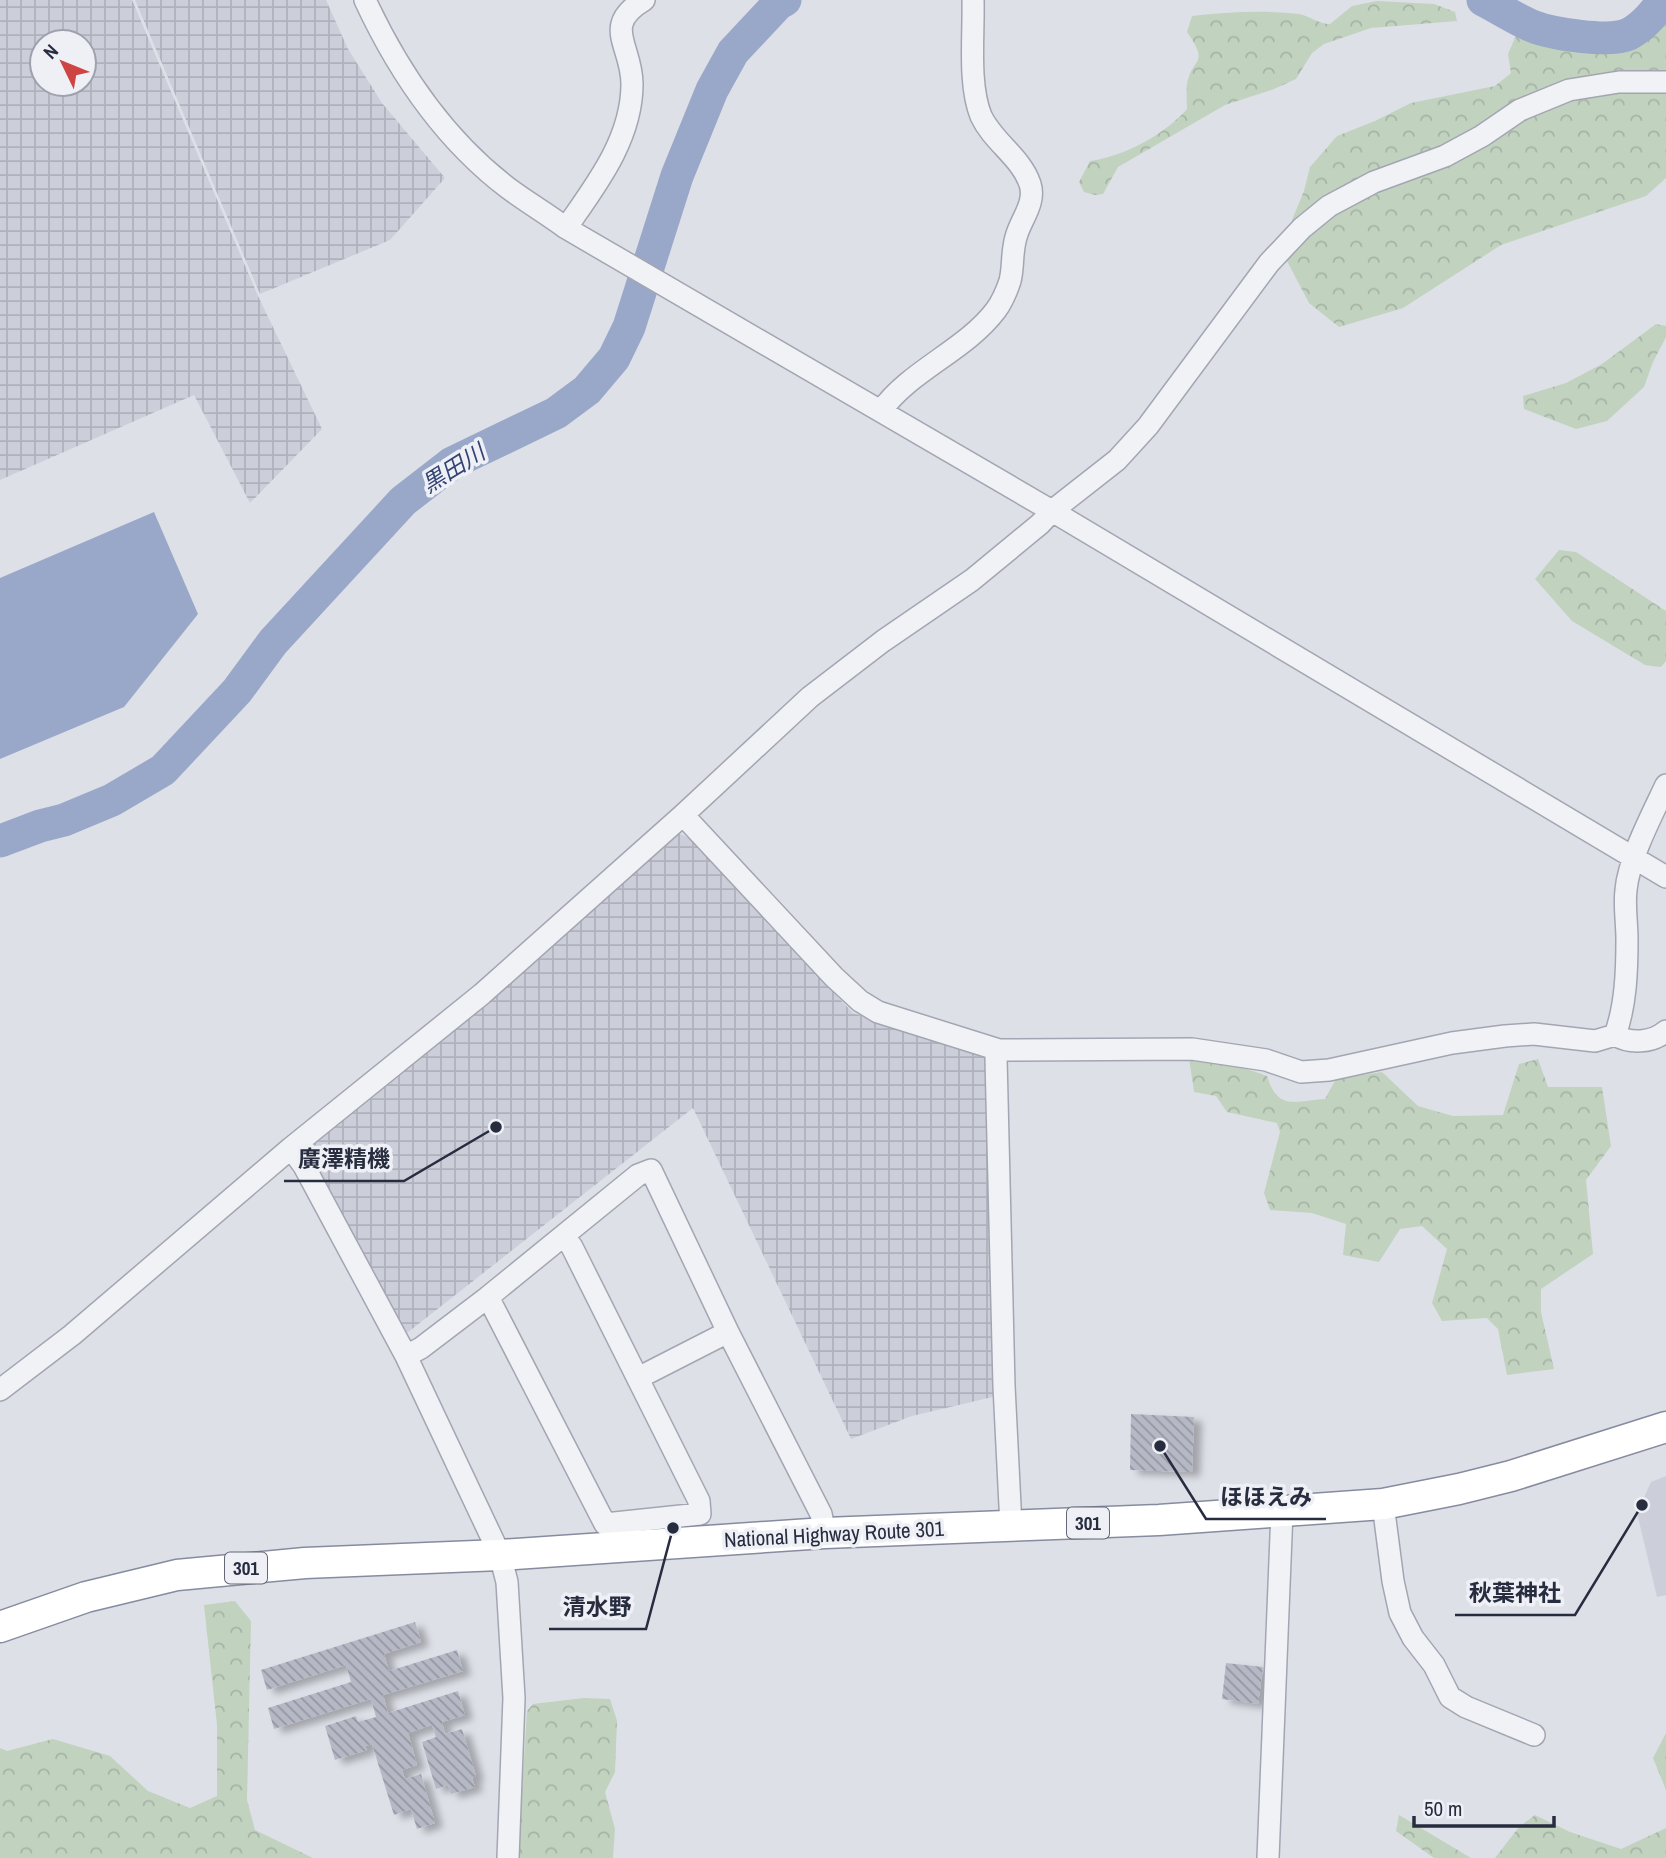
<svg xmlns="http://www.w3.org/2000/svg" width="1666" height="1858" font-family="'Archivo Narrow','Noto Sans JP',sans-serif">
	<defs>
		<pattern id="industrial-grid" width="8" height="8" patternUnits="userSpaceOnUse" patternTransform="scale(1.75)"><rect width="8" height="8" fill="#cccfda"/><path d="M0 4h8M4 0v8" fill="none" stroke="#afb2bc"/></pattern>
		<pattern id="forest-crowns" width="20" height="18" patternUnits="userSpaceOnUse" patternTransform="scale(1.75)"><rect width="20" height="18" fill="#c1d2bf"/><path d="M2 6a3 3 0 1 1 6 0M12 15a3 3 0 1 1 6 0" fill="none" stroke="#a6b4a5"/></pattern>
		<pattern id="building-back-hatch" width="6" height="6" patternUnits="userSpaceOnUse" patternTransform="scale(1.75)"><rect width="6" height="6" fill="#b6b9c5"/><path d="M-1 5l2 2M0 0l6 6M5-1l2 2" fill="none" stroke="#9497a1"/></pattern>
		<filter id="shadow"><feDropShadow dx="8" dy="4.5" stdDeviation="3.5" flood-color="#0004"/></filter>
	</defs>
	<rect width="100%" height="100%" fill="#dee0e8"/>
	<path fill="#cccfda" d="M1666 1476V1595L1657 1597 1637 1513 1651 1482Z"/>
	<path fill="url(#industrial-grid)" fill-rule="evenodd" d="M0 0H132L258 296 322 429 250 503 194 395 0 480ZM42 42H84V84H42Z
		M135 0H326L348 49 382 103 445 178 390 240 260 294Z
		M678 833 689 838 853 1013 983 1053 990 1064 997 1396 912 1416 851 1439 693 1108 407 1333 300 1147 480 1002Z"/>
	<path fill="url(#forest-crowns)" d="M1658 0H1666V178L1646 196 1501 245 1403 308 1339 327 1309 303 1286 259 1292 220 1304 191 1310 167 1337 136 1375 121 1411 103 1495 86 1511 73 1508 54 1518 31 1544 39 1598 50 1637 44 1660 20Z
		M1377 1 1434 4 1455 12 1457 21 1371 28 1324 44 1312 53 1296 79 1274 89 1225 105 1118 167 1103 194 1095 195 1084 192 1079 182 1090 161C1124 156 1163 136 1187 109 1187 102 1186 93 1187 85 1191 57 1211 66 1187 32L1192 16C1229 12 1262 10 1299 14 1310 16 1318 24 1330 24L1352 6Z
		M1656 324 1666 326V337L1653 362 1644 387 1607 421 1576 429 1524 409 1523 396 1566 383 1602 364Z
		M1559 550 1576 552 1666 611V661L1661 667 1645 665 1572 621 1535 579Z
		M1189 1058 1230 1063 1267 1076C1278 1111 1294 1101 1325 1099L1336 1079 1382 1072 1418 1106 1453 1116 1503 1115 1519 1064 1538 1059 1548 1087H1602L1611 1146 1586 1180 1593 1254 1541 1289V1312L1554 1369 1507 1375 1498 1329 1487 1318 1442 1321 1432 1303 1447 1249 1422 1226 1400 1229 1379 1262 1343 1255 1346 1224 1312 1213 1270 1210 1264 1193 1280 1132 1277 1123 1227 1112 1216 1096 1194 1092Z
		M235 1601 251 1621 247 1800 255 1830 313 1858H0V1748L7 1751 53 1739 110 1756 148 1791 190 1808 217 1796V1725L204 1605Z
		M584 1698 610 1699 617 1721 615 1772 605 1792 615 1829 613 1858H520L518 1854 527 1711 533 1704Z
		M1666 1733V1790L1653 1758Z
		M1399 1815 1471 1858H1434L1396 1831Z
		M1535 1815 1570 1832 1621 1849 1666 1828V1858H1495L1519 1827Z"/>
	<path fill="#99a8c8" d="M154 512 198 614 124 707 0 759V578Z"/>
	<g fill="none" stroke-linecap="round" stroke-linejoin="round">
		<path stroke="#99a8c8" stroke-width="33" d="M1483 0C1499 8 1515 19 1532 26 1552 34 1610 43 1629 34 1644 26 1654 13 1664 0
			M0 841 40 826 64 820 112 800 163 770 237 691 273 642 403 501 452 463 556 413 587 390 614 358 629 327 677 176 712 90 733 52 778 4 785 0"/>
	</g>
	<path fill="url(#building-back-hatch)" filter="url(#shadow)" d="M1131 1414 1194 1417 1192 1472 1130 1470Z
		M415 1622 421 1642 384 1654 389 1671 457 1650 463 1671 383 1695 388 1713 458 1691 465 1715 442 1722 445 1734 462 1729 476 1776 472 1778 475 1787 451 1794 448 1785 436 1789 422 1742 436 1737 432 1725 408 1733 417 1765 402 1770 405 1779 421 1774 435 1823 417 1829 411 1809 394 1815 372 1744 365 1746 367 1750 335 1760 325 1726 356 1716 358 1722 376 1717 371 1699 274 1729 268 1708 351 1682 346 1665 267 1690 261 1670Z
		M1226 1663 1263 1667 1258 1704 1222 1699Z"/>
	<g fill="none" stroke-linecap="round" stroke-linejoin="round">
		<g stroke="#a3a6b2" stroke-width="24">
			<path id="minor" d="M365 0C398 71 445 140 508 188 527 202 547 214 566 228L1052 511 1666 877
				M566 228C596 185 632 139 632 84 632 45 601 26 644 0
				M881 411C910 370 965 351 996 310 1001 303 1007 290 1010 281 1014 266 1011 250 1017 234 1022 218 1036 202 1030 184 1021 157 993 142 981 116 968 84 974 35 973 0
				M683 815 834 977 860 1001 878 1012 999 1050 1192 1049 1266 1060 1301 1072 1329 1070 1452 1043 1505 1036 1534 1034 1595 1041 1615 1035C1626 1005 1627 970 1627 939 1627 923 1624 906 1626 890 1629 858 1652 815 1666 785
				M1615 1035C1630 1044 1652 1043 1666 1031
				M999 1050 996 1058 1004 1386 1011 1526
				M291 1148 304 1166 406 1356 500 1555 507 1582 514 1698 508 1858
				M488 1297 605 1524 700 1514 699 1501 572 1247 564 1236
				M406 1356 421 1348 488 1297 638 1175 651 1170 728 1332 821 1514 825 1533
				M638 1378 728 1332
				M0 1390 72 1335 291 1148 482 994 683 815 810 697 883 641 972 580 1040 524 1052 511 1117 460 1148 426 1269 263 1302 228 1329 206 1374 182 1445 156 1482 136 1520 110 1569 90 1619 82H1666
				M1383 1504 1393 1581 1400 1613 1413 1638 1434 1665 1450 1697 1466 1707 1534 1735
				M1268 1858 1282 1511"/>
		</g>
		<g stroke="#868b9f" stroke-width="33">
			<path id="highway" d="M0 1627 86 1597 177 1575 305 1563 500 1555 825 1533 1159 1520 1383 1504 1459 1489 1511 1476 1666 1427"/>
		</g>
		<use href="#minor" stroke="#f1f2f6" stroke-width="21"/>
		<use href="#highway" stroke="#fff" stroke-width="30"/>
	</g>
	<g text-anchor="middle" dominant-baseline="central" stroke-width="7" stroke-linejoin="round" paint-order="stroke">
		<g fill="#eef0f6" stroke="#636776" stroke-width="2">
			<rect x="1067" y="1507.5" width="42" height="31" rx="5"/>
			<rect x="225" y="1552.5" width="42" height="31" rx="5"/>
		</g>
		<g font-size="19" font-weight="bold" fill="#272c3f">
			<text x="1088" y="1523">301</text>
			<text x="246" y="1568">301</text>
		</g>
		<g font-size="21" fill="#272c3f" stroke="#eef0f6">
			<text transform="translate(834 1534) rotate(-3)">National Highway Route 301</text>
		</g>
		<g font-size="23" font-style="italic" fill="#314473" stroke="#eef0f6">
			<text transform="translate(453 468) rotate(-32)">黒田川</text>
		</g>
	</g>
	<path fill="none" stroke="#272c3f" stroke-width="2.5" d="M496 1127L404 1181H284M1160 1446L1206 1519H1326M1642 1505L1575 1615H1455M673 1528L646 1629H549"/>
	<g fill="#272c3f" stroke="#eef0f6" stroke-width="2.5">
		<circle cx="496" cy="1127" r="7"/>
		<circle cx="1160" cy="1446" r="7"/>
		<circle cx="1642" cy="1505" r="7"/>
		<circle cx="673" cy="1528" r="7"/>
	</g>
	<g font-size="23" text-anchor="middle" font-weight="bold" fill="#272c3f" stroke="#eef0f6" stroke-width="7" stroke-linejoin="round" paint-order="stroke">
		<text x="344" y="1167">廣澤精機</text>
		<text x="1266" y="1505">ほほえみ</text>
		<text x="1515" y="1601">秋葉神社</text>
		<text x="597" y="1615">清水野</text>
	</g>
	<g transform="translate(63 63) rotate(313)"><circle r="33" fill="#eef0f6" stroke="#9ea2ad" stroke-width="2"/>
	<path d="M0-5L12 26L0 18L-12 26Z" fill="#ce4442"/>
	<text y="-10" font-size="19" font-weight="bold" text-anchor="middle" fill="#272c3f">N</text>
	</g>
	<path d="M1414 1816v10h140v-10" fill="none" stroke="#272c3f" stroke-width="3.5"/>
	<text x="1424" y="1816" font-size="21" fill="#272c3f" stroke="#eef0f6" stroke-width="5" paint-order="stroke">50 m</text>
</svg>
